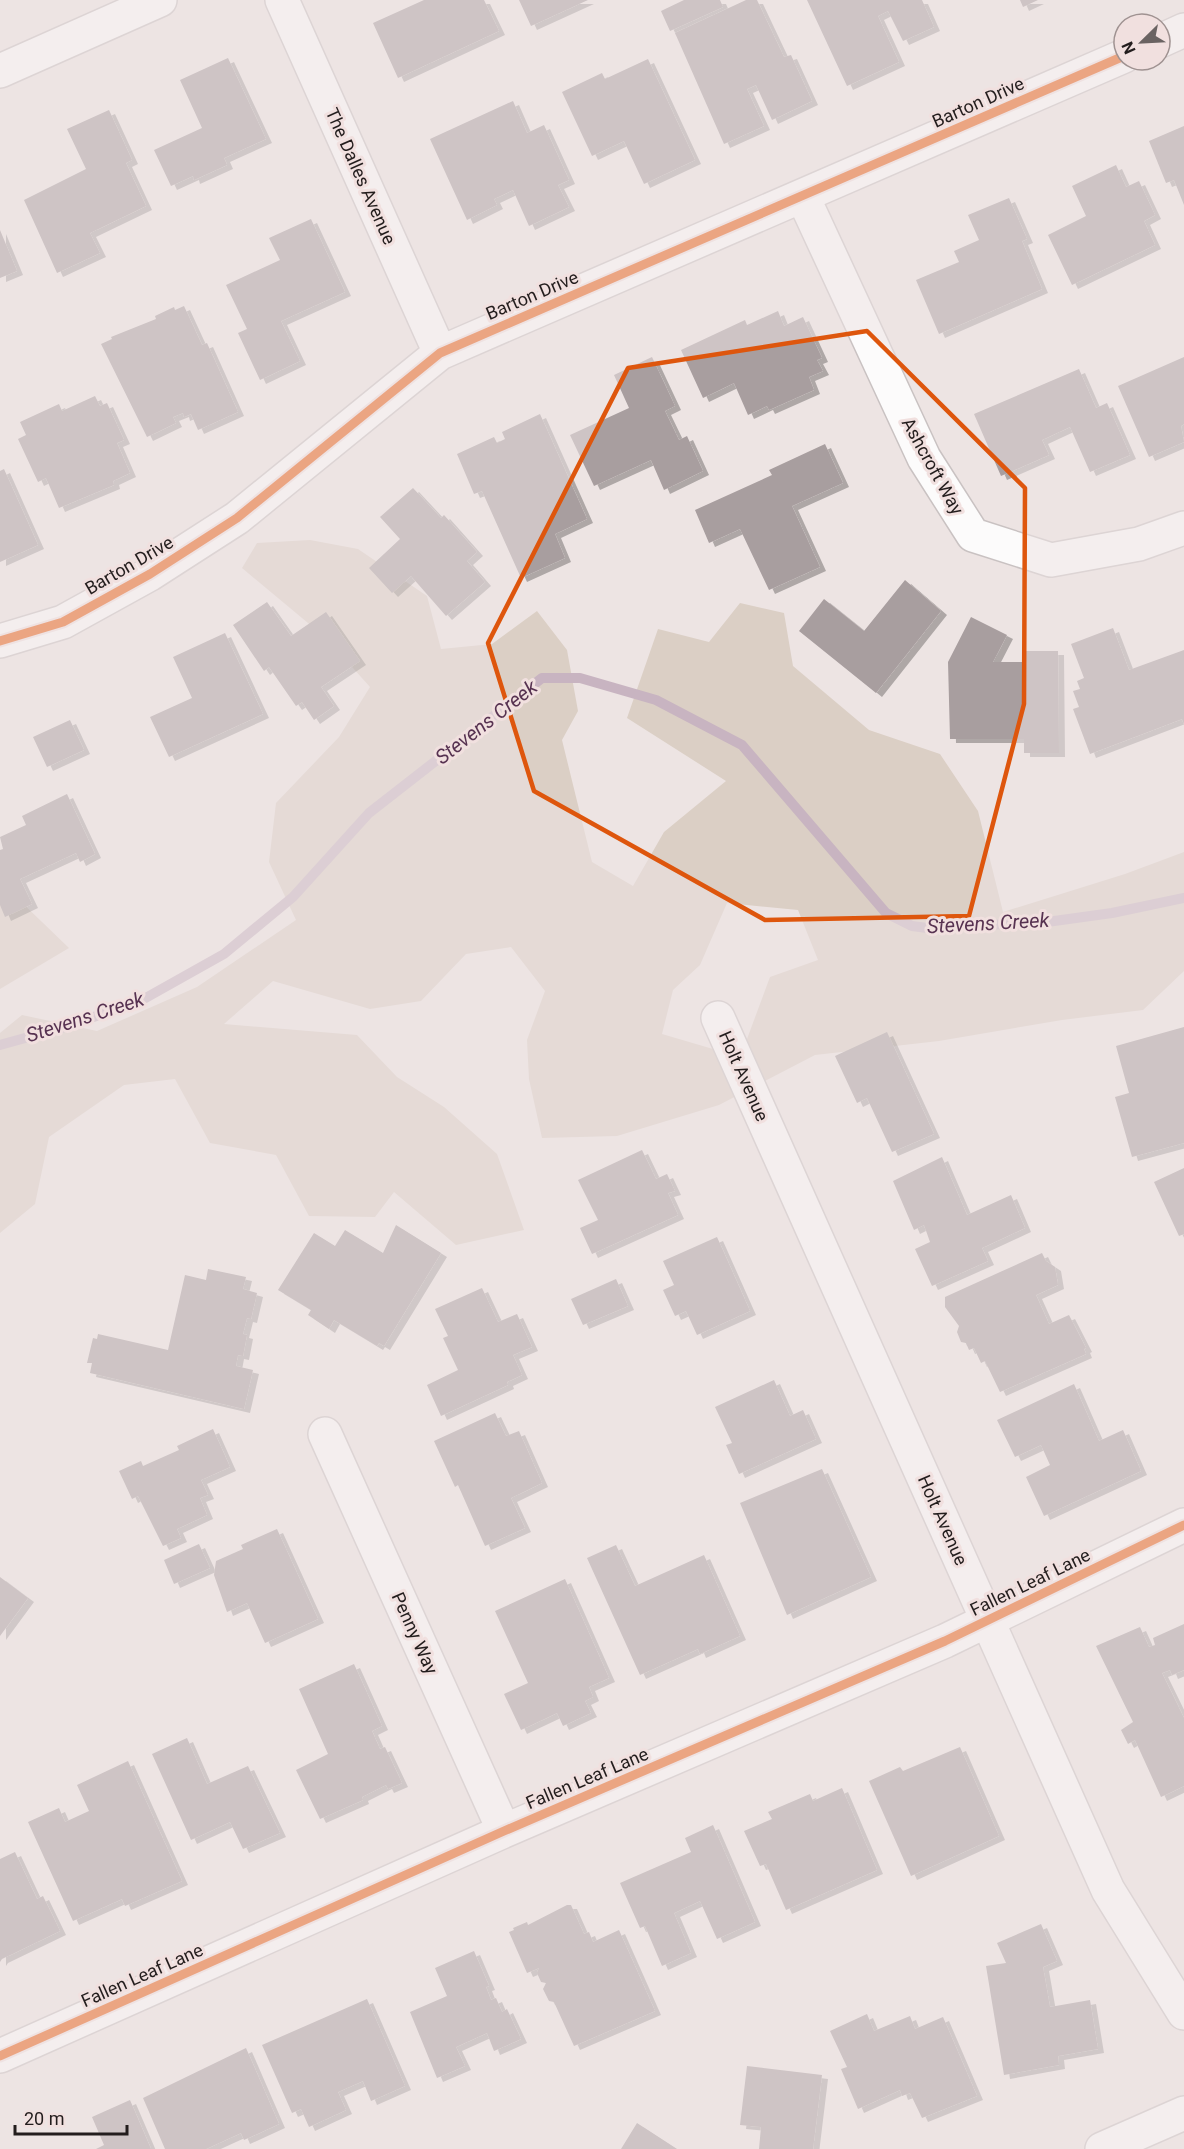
<svg xmlns="http://www.w3.org/2000/svg" width="1184" height="2149" font-family="Roboto,sans-serif">
	<defs>
		<filter id="shadow"><feDropShadow dx="6" dy="4" stdDeviation="0" flood-color="#0004"/></filter>
	</defs>
	<rect width="100%" height="100%" fill="#ede4e3"/>
	<path fill="#dbcfc5" fill-rule="evenodd" d="M310 540 358 549 427 596 441 649 492 644 537 611 567 650 578 711 562 740 592 862 633 886 664 832 726 781 627 718 658 629 709 642 740 603 784 613 793 666 869 730 940 754 978 811 1003 912 1125 874 1184 852V971L1143 1010 1062 1020 939 1041 815 1055 719 1105 617 1136 542 1138 529 1079 527 1040 545 991 511 947 466 954 421 1001 370 1009 273 981 224 1024 357 1035 397 1077 444 1107 497 1154 524 1230 456 1245 394 1192 375 1217 309 1216 276 1155 210 1143 175 1079 124 1085 49 1137 35 1204 0 1233V1033L22 1015 97 1031 197 987 296 920 269 862 276 803 339 737 370 687 326 638 242 568 257 543ZM727 903 798 910 818 960 770 977 747 1039 713 1049 662 1034 673 990 700 965Z
		M14 895 69 948 0 989V899Z"/>
	<g fill="none" stroke-linecap="round" stroke-linejoin="round">
		<path stroke="#c8b4c1" stroke-width="10" d="M0 1045 65 1027 142 1000 224 954 293 897 369 813 542 678H580L656 700 742 745 886 913 912 926 927 928 1047 922 1112 913 1184 898"/>
	</g>
	<path fill="#a89e9f" filter="url(#shadow)" d="M424 0H484L499 31 398 78 373 23Z
		M519 0H588L531 26Z
		M684 0H720L723 7 670 31 661 11Z
		M746 0H757L784 57 791 55 812 101 772 120 756 85 747 89 764 126 724 144 675 33Z
		M807 0H922L934 27 903 41 888 11 878 16 899 62 847 86Z
		M1020 0H1038L1023 7Z
		M228 58 266 139 224 158 227 165 194 180 193 176 171 186 154 150 202 128 180 80Z
		M648 59 695 160 644 184 624 141 592 156 562 92 602 73 605 79Z
		M513 101 527 133 544 125 569 180 558 185 569 207 529 226 513 190 494 199 497 205 467 220 430 139Z
		M109 110 132 160 126 163 146 206 90 233 100 253 57 273 24 200 86 169 67 129Z
		M1184 126V205L1174 180 1166 183 1149 141Z
		M1116 165 1126 187 1139 181 1155 215 1144 221 1155 245 1072 285 1048 235 1086 216 1072 186Z
		M1009 198 1027 239 1022 241 1042 289 939 334 916 280 959 262 954 251 979 240 968 215Z
		M311 219 345 292 281 321 300 361 260 380 238 333 247 329 226 285 280 260 269 238Z
		M0 230 17 271 0 278Z
		M184 306 202 345 207 343 238 412 198 430 191 414 184 417 183 413 173 417 176 423 147 437 101 344 112 339 111 337 156 319 155 316 174 307 175 310Z
		M778 311 784 326 803 317 822 358 817 360 823 371 809 377 814 390 769 410 767 406 748 415 734 383 703 398 681 350 745 320 747 325Z
		M652 357 675 406 665 411 679 440 687 436 703 471 664 490 651 460 594 486 570 435 629 408 614 375Z
		M1184 357V424L1181 426 1184 442 1149 457 1118 386Z
		M1079 369 1096 408 1107 403 1130 455 1090 472 1070 427 1042 440 1049 455 1001 476 974 414Z
		M95 396 100 406 107 403 124 440 117 443 130 473 113 481 114 485 59 508 46 478 38 482 18 439 26 435 20 422 59 404 62 411Z
		M540 414 587 519 555 534 565 558 521 578 482 491 474 494 457 454 494 437 497 443 505 439 502 432Z
		M825 444 843 483 792 506 820 567 769 590 740 529 709 543 695 510 772 475 769 470Z
		M4 469 38 545 0 562V471Z
		M413 488 441 518 444 515 477 552 467 561 485 582 446 616 411 576 392 593 369 568 400 539 380 517Z
		M905 580 941 611 876 693 799 631 824 599 864 631Z
		M267 602 291 636 326 612 360 661 321 687 334 706 314 720 302 702 296 706 269 667 264 671 233 625Z
		M971 617 1007 635 993 662H1024V651H1058L1059 753H1024V739H950L948 662Z
		M1113 628 1129 670 1184 650V724L1182 719 1090 754 1073 709 1079 707 1073 691 1080 689 1077 681 1084 678 1071 644Z
		M225 633 263 714 169 757 150 717 192 698 173 657Z
		M70 720 84 750 47 767 33 737Z
		M67 794 95 854 80 862 76 853 20 879 32 904 5 917 0 905V850L3 849 0 837 26 825 22 816Z
		M1184 1027V1143L1132 1157 1115 1097 1129 1093 1116 1046Z
		M887 1032 934 1134 892 1152 867 1098 857 1103 835 1056Z
		M642 1150 656 1179 667 1174 675 1191 668 1193 678 1215 592 1254 580 1228 598 1220 578 1180Z
		M942 1157 967 1215 1011 1195 1025 1228 982 1248 988 1261 932 1286 915 1249 930 1242 924 1225 914 1230 893 1181Z
		M1184 1168V1234L1179 1236 1154 1182Z
		M396 1225 441 1253 384 1346 379 1343 377 1346 334 1320 329 1329 308 1315 311 1310 278 1290 314 1233 335 1246 345 1230 383 1253Z
		M717 1237 750 1311 697 1335 686 1311 675 1316 663 1290 674 1285 663 1261Z
		M1042 1253 1046 1261 1055 1267 1058 1285 1036 1295 1049 1324 1069 1315 1086 1348 1084 1349 1086 1354 1000 1392 985 1361 981 1363 974 1348 969 1350 966 1343 961 1342 957 1332 959 1326 945 1307V1297Z
		M208 1269 246 1277 243 1289 257 1293 251 1319 247 1318 243 1334 247 1335 243 1356 238 1355 236 1366 253 1370 244 1409 90 1373 92 1363H87L93 1338 97 1339 98 1334 168 1350 185 1275 206 1280Z
		M616 1279 628 1306 583 1325 571 1299Z
		M482 1288 498 1322 517 1314 532 1347 513 1355 522 1375 507 1382 508 1385 441 1416 427 1385 458 1370 443 1338 448 1336 435 1309Z
		M774 1380 790 1416 803 1410 816 1439 739 1474 726 1445 732 1443 715 1407Z
		M1074 1384 1099 1441 1123 1430 1141 1471 1044 1516 1026 1477 1050 1465 1041 1445 1015 1457 997 1420Z
		M495 1413 506 1436 519 1431 542 1483 511 1498 525 1528 485 1546 458 1485 455 1487 434 1441Z
		M213 1429 230 1467 201 1480 208 1495 200 1498 207 1515 177 1529 181 1538 163 1546 138 1496 132 1499 119 1471 141 1461 143 1466 179 1450 177 1446Z
		M822 1469 871 1577 787 1615 740 1503Z
		M277 1529 318 1619 265 1643 247 1603 227 1612 214 1575 216 1561 243 1549 241 1545Z
		M199 1544 210 1568 174 1584 164 1560Z
		M616 1545 635 1586 704 1555 740 1636 700 1654 698 1649 640 1675 587 1558Z
		M0 1577 28 1598 0 1636Z
		M565 1579 609 1678 589 1687 593 1697 585 1701 591 1713 563 1726 557 1713 521 1730 504 1694 528 1683 495 1611Z
		M1184 1624V1670L1172 1675 1170 1670 1162 1673 1184 1718V1786L1161 1797 1135 1740 1128 1744 1121 1730 1133 1722 1096 1646 1140 1627 1149 1647 1155 1645 1153 1638Z
		M354 1664 382 1726 372 1731 380 1749 385 1747 402 1783 388 1789 386 1785 362 1797 363 1800 320 1819 296 1770 328 1754 299 1689Z
		M187 1738 207 1784 248 1766 280 1833 243 1849 230 1822 191 1840 152 1754Z
		M960 1747 999 1836 911 1876 869 1781 900 1767 903 1771Z
		M128 1761 182 1881 125 1906 122 1899 73 1921 28 1822 59 1808 65 1822 89 1811 77 1785Z
		M842 1788 877 1870 786 1910 766 1864 760 1866 744 1831 772 1819 768 1812 810 1794 813 1801Z
		M713 1825 755 1922 717 1939 700 1901 674 1913 691 1953 662 1966 645 1926 640 1928 620 1883 691 1852 685 1838Z
		M15 1852 37 1899 43 1896 60 1931 2 1959 0 1962V1859Z
		M567 1905H571L584 1934 589 1932 593 1942 619 1930 655 2011 574 2046 554 2002 549 2001 543 1989 546 1983 541 1982 537 1973 539 1968 527 1973 509 1932 514 1930 513 1928 527 1922 528 1925Z
		M1041 1924 1057 1961 1043 1967 1050 2007 1090 2000 1098 2049 1058 2056 1059 2065 1004 2075 986 1966 1006 1963 997 1943Z
		M474 1951 489 1986 486 1987 491 2000 496 1998 502 2012 507 2009 521 2039 494 2051 487 2033 456 2047 465 2066 437 2078 410 2012 447 1996 435 1968Z
		M367 1999 405 2086 371 2101 363 2081 338 2092 346 2110 309 2127 301 2109 292 2113 262 2045Z
		M867 2014 874 2031 910 2016 915 2029 943 2017 977 2096 922 2118 910 2093 902 2096 900 2090 858 2109 841 2069 847 2067 830 2031Z
		M246 2048 279 2124 244 2140 241 2133 206 2149H165L143 2098Z
		M747 2066 822 2075 813 2149H759L761 2127 740 2125Z
		M130 2100 151 2149H96L104 2145 92 2117Z
		M637 2123 677 2149H621Z"/>
	<g fill="none" stroke-linecap="round" stroke-linejoin="round">
		<g stroke="#c9c2c2" stroke-width="36">
			<path id="street" d="M282 0 440 353
				M1160 41 1184 30
				M0 71 160 0
				M803 197 924 458 973 535 1051 560 1139 544 1184 528
				M0 641 63 622 150 574 237 518 440 353 1124 56
				M718 1018 1108 1890 1184 2013
				M325 1434 504 1831
				M0 2056 504 1831 945 1641 1184 1525
				M1102 2149 1184 2113"/>
		</g>
		<use href="#street" stroke="#fcfbfb" stroke-width="33"/>
		<g stroke="#f1e0df" stroke-width="13">
			<path id="cycleway" d="M0 641 63 622 150 574 237 518 440 353 1124 56
				M0 2056 504 1831 945 1641 1184 1525"/>
		</g>
		<use href="#cycleway" stroke="#e8590c" stroke-width="9"/>
	</g>
	<path d="M0 0H1184V2149H0ZM867 331 1025 488 1024 704 969 916 765 920 534 791 488 643 628 368Z" fill="#ede4e3" fill-opacity=".55" fill-rule="evenodd"/>
	<path fill="none" stroke="#de560d" stroke-width="4.5" stroke-linejoin="round" d="M867 331 1025 488 1024 704 969 916 765 920 534 791 488 643 628 368Z"/>
	<g text-anchor="middle" dominant-baseline="central" stroke-width="6" stroke-linejoin="round" paint-order="stroke">
		<g font-size="18" fill="#231d1d" stroke="#f1e0df">
			<text transform="translate(978 102) rotate(-24)">Barton Drive</text>
			<text transform="translate(361 176) rotate(66)">The Dalles Avenue</text>
			<text transform="translate(532 295) rotate(-23)">Barton Drive</text>
			<text transform="translate(933 466) rotate(61)">Ashcroft Way</text>
			<text transform="translate(129 565) rotate(-30)">Barton Drive</text>
			<text transform="translate(744 1076) rotate(66)">Holt Avenue</text>
			<text transform="translate(943 1520) rotate(66)">Holt Avenue</text>
			<text transform="translate(1030 1582) rotate(-26)">Fallen Leaf Lane</text>
			<text transform="translate(415 1633) rotate(66)">Penny Way</text>
			<text transform="translate(587 1778) rotate(-23)">Fallen Leaf Lane</text>
			<text transform="translate(142 1975) rotate(-24)">Fallen Leaf Lane</text>
		</g>
		<g font-size="20" font-style="italic" fill="#573251" stroke="#f1e0df">
			<text transform="translate(486 722) rotate(-38)">Stevens Creek</text>
			<text transform="translate(988 923) rotate(-3)">Stevens Creek</text>
			<text transform="translate(85 1017) rotate(-18)">Stevens Creek</text>
		</g>
	</g>
	<g transform="translate(1142 42) rotate(246)"><circle r="28" fill="#f1e0df" stroke="#9f9291" stroke-width="1.5"/>
	<path d="M0-4.5L10 22L0 15L-10 22Z" fill="#6a6362"/>
	<text y="-9" font-size="16" font-weight="bold" text-anchor="middle" fill="#231d1d">N</text>
	</g>
	<path d="M15 2125v9h112v-9" fill="none" stroke="#231d1d" stroke-width="3"/>
	<text x="24" y="2125" font-size="18" fill="#231d1d" stroke="#f1e0df" stroke-width="4.5" paint-order="stroke">20 m</text>
</svg>
